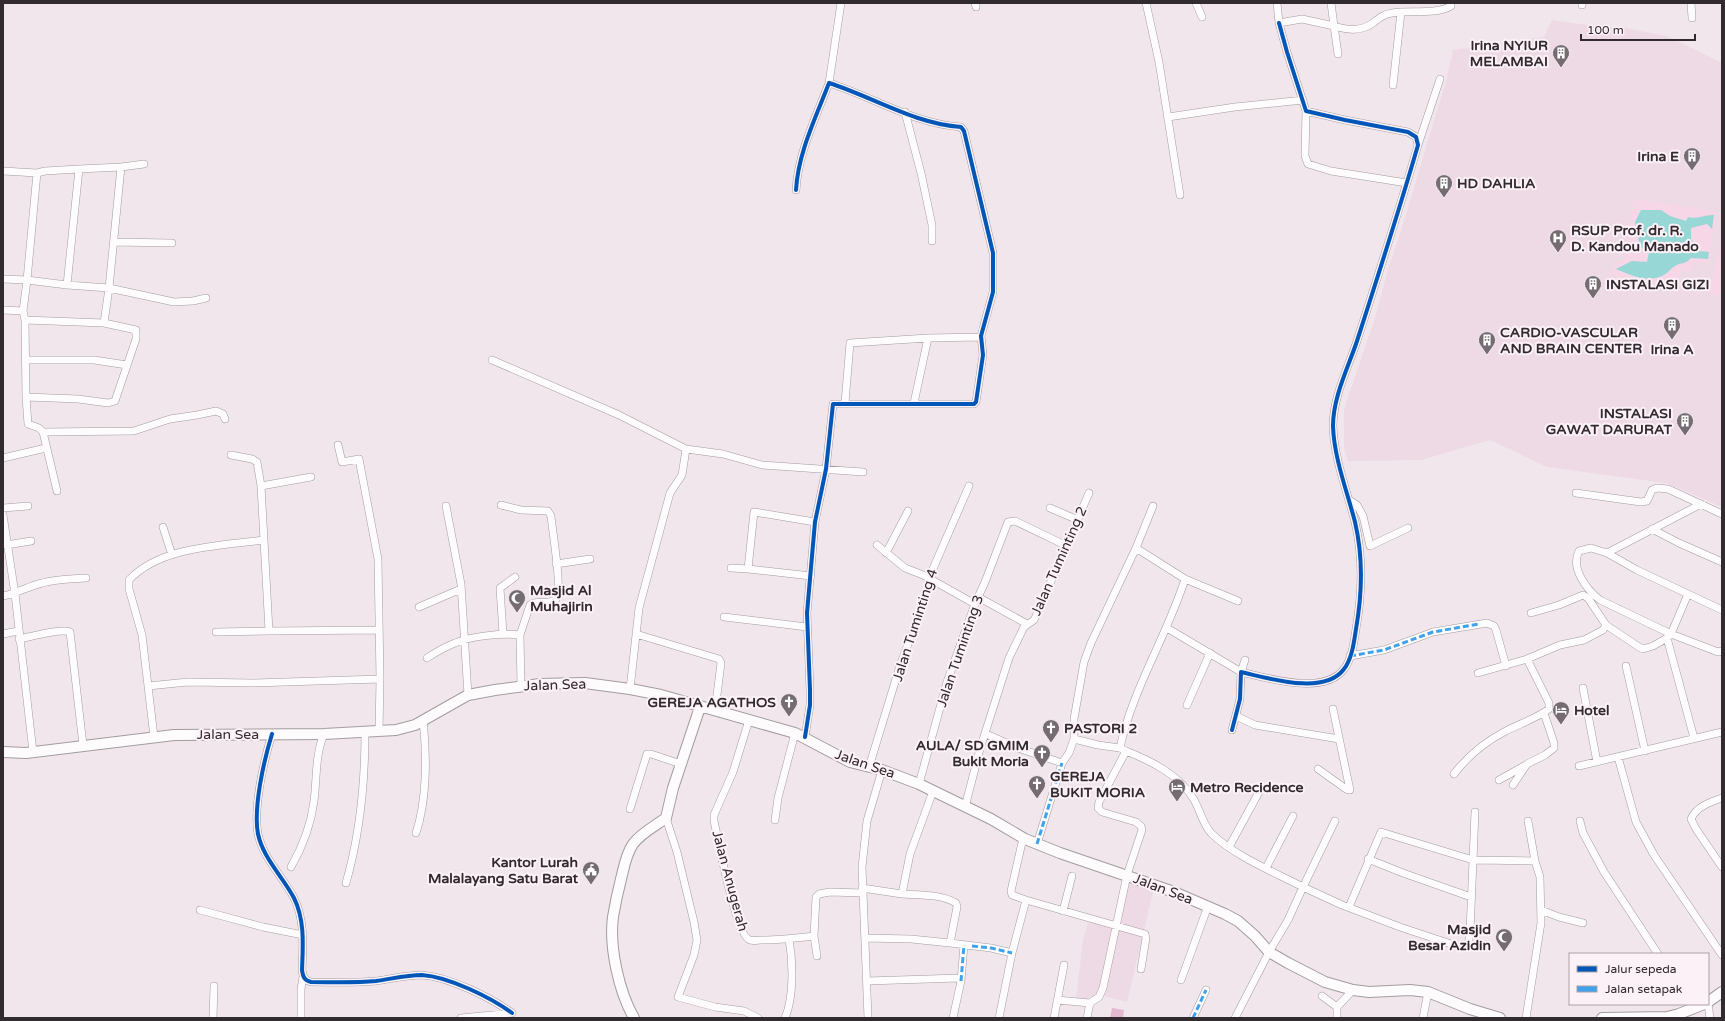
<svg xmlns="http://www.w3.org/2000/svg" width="1725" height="1021" font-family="'Varela Round',sans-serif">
	<rect width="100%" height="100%" fill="#f1e6eb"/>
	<path fill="#eedae4" d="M1552 20 1594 26 1625 28 1667 36 1722 63V507L1666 483 1547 467 1490 440 1421 460 1348 461 1344 447V409L1374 321 1388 269 1399 237 1446 81 1453 50 1544 37Z
		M1126 876 1154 888 1127 1002 1104 996 1089 997 1087 1001 1076 1000 1083 940 1089 920 1116 927Z"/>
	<path fill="#f7d6e8" d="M1634 199 1716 212 1708 263 1694 261 1691 272 1680 270 1677 287 1610 275 1615 263 1624 260Z
		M1722 232V296L1709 294Z"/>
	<path fill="#e2b9d0" d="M1112 1008 1124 1010 1123 1018H1110Z"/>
	<path fill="#97d7d5" d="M1641 210H1661L1670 216 1686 221 1688 217C1698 220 1704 214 1714 215L1712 229 1707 224 1691 228V239L1699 251 1709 252 1708 259 1691 258C1685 265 1681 262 1675 266 1670 269 1667 274 1662 276 1647 283 1630 275 1616 269L1632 261 1647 262 1649 252 1640 247 1635 222Z"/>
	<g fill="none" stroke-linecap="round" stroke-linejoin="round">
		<g stroke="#a39ca0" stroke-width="8">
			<path id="street" d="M975 3 976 7
				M1146 3 1159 62 1180 195
				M1196 3 1202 17
				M1277 3 1279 23 1302 19 1334 26 1331 3
				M1691 3 1692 18
				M1582 5V3
				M1338 54 1334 26C1348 30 1360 32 1373 23 1379 18 1384 14 1392 13 1409 10 1436 15 1451 6V3
				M829 83 841 3
				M1393 85 1401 12
				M1306 111 1305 156 1308 164 1331 171 1407 183
				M905 112 921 173 932 225V241
				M1168 117 1235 107 1303 100
				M1418 145 1440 79
				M121 167 144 164
				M79 169 121 167 109 288 174 302 193 301 206 298
				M3 171 37 173 27 280 67 285 79 169 45 171 37 173
				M796 190C798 153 816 117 829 83 873 97 915 124 961 127L964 131 993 253V292L981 336 983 355 976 402 974 404H833L826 469 815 522 807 613 810 690V705L805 737
				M114 242 172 243
				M3 279 27 280 23 311 25 320 26 397 78 399 108 403 115 401 136 339V330L104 323 25 320
				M67 285 109 288 104 323
				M3 310 23 311
				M25 360H94L127 365
				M492 360 619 415 686 449 682 475 670 493 639 608 630 689
				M26 397 28 424 39 428 43 432 57 491
				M845 403 850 343 928 338
				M914 403 928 338 981 337
				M43 432 134 431 170 419 197 415 216 411 223 414 225 419
				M338 445 342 462 359 459 378 559 380 679
				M686 449 723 454 762 465 863 472
				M231 455 252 459 257 462 261 486 269 631 379 630
				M3 458 46 448
				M261 486 311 477
				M1576 493 1641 502 1647 501 1652 490 1657 488 1668 489 1722 514
				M1349 500 1357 505 1363 516 1370 546 1408 528
				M1701 504 1607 553 1591 548 1579 551C1570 568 1587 590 1600 600L1671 634 1718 652 1722 651
				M501 505 521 510 548 511 551 516C552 528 563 593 556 599 548 606 538 599 530 605L520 635
				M446 506 461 584 468 695
				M3 508 28 506
				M1050 508 1078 520
				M3 515 15 594 33 752
				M163 527 172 555
				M1652 529 1679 543 1722 562
				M6 545 31 541
				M877 545 905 568 923 575 975 604
				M1136 548 1153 506
				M886 553 908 511
				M1607 553 1637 570 1722 610
				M556 564 590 559
				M731 568 748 569 754 512 815 522
				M748 569 811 576
				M1185 579 1238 601
				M3 596C17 593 29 586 42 583 57 579 72 579 86 578
				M978 597 1027 624
				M419 607 461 589
				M1531 613 1559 605 1583 595 1588 598 1606 625
				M724 617 807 627
				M1167 628 1241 672 1245 660
				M216 632 269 631
				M3 634 18 631
				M503 634 500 588 515 577
				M636 634 719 659 721 663 715 711
				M1667 638 1694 738
				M19 639C30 637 61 628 70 632L83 745
				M1350 656 1384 650 1433 632 1487 623 1494 626 1496 630 1506 666
				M427 658C436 652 445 647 455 643 470 636 503 633 520 635L521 686
				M1626 666 1645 751
				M1478 673 1527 659 1560 645 1584 640 1603 630 1606 625 1639 647 1643 649 1653 646 1667 638 1671 634 1688 594
				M148 686 188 682 254 683 380 679 379 731
				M1583 688 1597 762
				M1187 705 1210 653
				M1236 716 1255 725 1339 739
				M749 720 733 772 714 815V821C718 838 736 937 750 940 753 941 758 940 762 940 780 940 797 938 814 936L816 897 819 894 830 892 863 893
				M1232 730 1240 699 1241 672C1268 678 1324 696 1344 669 1352 659 1354 642 1356 629 1362 595 1363 556 1355 522 1347 491 1334 458 1333 426 1333 397 1348 368 1357 341 1378 276 1399 211 1418 145L1416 137 1408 132 1345 120 1306 111 1287 52 1279 23
				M272 734C264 760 253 808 258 834 263 858 283 877 294 898 305 920 303 946 302 970 303 977 304 980 311 982 333 982 354 983 376 981 391 979 406 975 422 975 449 977 490 997 512 1013
				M986 734 1018 748 1062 763
				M154 737 142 635 129 589V580C161 546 221 546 264 540
				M1074 739 1098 745 1120 748
				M1126 751C1151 761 1178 774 1193 798 1200 809 1202 823 1211 833 1234 856 1274 872 1303 887L1335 821
				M1618 757 1636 822 1654 855 1722 955
				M1579 766 1722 732
				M869 767 899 669 926 594 929 578 969 486
				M1318 769 1346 789 1350 790 1333 709
				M1454 774C1467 757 1485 742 1504 732 1519 724 1535 719 1549 709V703L1527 659
				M1499 780 1524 766
				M919 784 947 682 975 604 985 582 1008 522 1015 521 1067 546
				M1513 785 1527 764 1545 755 1554 748V743L1544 713
				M1722 798C1710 802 1696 807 1691 819L1696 829 1722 867
				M965 807 980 749 1009 658 1024 627 1034 620 1036 616 1089 493
				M630 809 647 754H651L681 764
				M666 818 677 852 694 922 697 940 694 955 678 997 715 1007 744 1011 758 1018
				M775 820 778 798 795 733
				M1528 821 1535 861
				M1580 821 1583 833 1604 872 1658 954
				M416 833C427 800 427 755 423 720
				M1023 838 1011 891 1012 895 1026 900
				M1037 844 1062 763 1069 753 1074 739V719L1084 662 1091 643 1136 548 1185 579C1167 636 1132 690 1120 748L1126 751 1099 802 1098 808 1102 812 1136 822 1141 826 1142 830 1127 875 1103 988 1099 997 1090 1003 1087 1018
				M1229 847 1259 792
				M1368 859 1403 873 1471 897
				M291 867C303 846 311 825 314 801 317 778 315 755 324 734
				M1266 868 1293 816
				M346 883C360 834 365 784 365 732
				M862 888 902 894
				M1349 907 1381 832 1473 860 1535 861 1540 877 1541 923 1526 1018
				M200 910 263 927 303 935
				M1541 910 1559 917 1583 923
				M1063 911 1072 876
				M814 936 817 956
				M865 938 911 939 950 943 957 907 956 903C941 894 918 895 902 894L910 854 933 791
				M950 943 991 948 1012 953
				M1181 980 1208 906
				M867 981 959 978 961 981 953 1018
				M961 981 964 945
				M1322 996 1337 1007
				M1057 1000 1090 1003
				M1708 1004 1710 1018
				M213 1018 214 986
				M301 1018V989L303 977
				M461 1018 512 1013
				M785 1018C794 997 793 962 789 939
				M868 1018 862 867 867 821 882 770
				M999 1018 1012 953 1026 900 1145 934 1146 938 1141 969
				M1054 1018 1064 965
				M1193 1018 1206 990
				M1235 1018 1269 952 1288 920 1303 887 1342 905 1400 927 1463 948 1468 947 1470 932 1475 812
				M1337 1018V1007L1353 990
				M1423 1018 1428 992"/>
		</g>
		<g stroke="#a39ca0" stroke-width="12">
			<path id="secondary" d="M3 752 26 753 174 735 324 734 396 730 415 725 468 695 495 690 540 684 585 683 630 689 661 695 795 733 850 762 882 770 919 784 991 819 1025 839 1060 853 1174 892 1225 914 1238 921 1255 936 1269 952 1288 963 1325 982 1353 990 1369 992 1410 990 1428 992 1470 1009 1500 1018
				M1708 1002 1722 992
				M634 1018C619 992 609 947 613 917 615 905 618 891 621 879 624 867 626 854 633 844 641 833 655 826 666 818L673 788 700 707
				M1602 1018 1667 1017 1679 1014 1704 1004"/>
		</g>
		<use href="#street" stroke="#fdfbfc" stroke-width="7"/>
		<use href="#secondary" stroke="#fdfbfc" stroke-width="10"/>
		<path stroke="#3ea3eb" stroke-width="3" stroke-dasharray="6 3" stroke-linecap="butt" d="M1350 656 1384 650 1433 632 1479 624
			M1037 844 1062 763
			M972 946 991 948 1012 953
			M961 981 964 945
			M1193 1018 1206 990"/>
		<g stroke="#fdf1f8" stroke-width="6">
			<path id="cycleway" d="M796 190C798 153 816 117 829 83 873 97 915 124 961 127L964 131 993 253V292L981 336 983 355 976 402 974 404H833L826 469 815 522 807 613 810 690V705L805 737
				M1232 730 1240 699 1241 672C1268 678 1324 696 1344 669 1352 659 1354 642 1356 629 1362 595 1363 556 1355 522 1347 491 1334 458 1333 426 1333 397 1348 368 1357 341 1378 276 1399 211 1418 145L1416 137 1408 132 1345 120 1306 111 1287 52 1279 23
				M272 734C264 760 253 808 258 834 263 858 283 877 294 898 305 920 303 946 302 970 303 977 304 980 311 982 333 982 354 983 376 981 391 979 406 975 422 975 449 977 490 997 512 1013"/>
		</g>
		<use href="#cycleway" stroke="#0057b8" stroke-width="4"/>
	</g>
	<defs>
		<g id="building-pin" transform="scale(0.9)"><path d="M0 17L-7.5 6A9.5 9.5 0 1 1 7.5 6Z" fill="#746c70" stroke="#fdf1f8"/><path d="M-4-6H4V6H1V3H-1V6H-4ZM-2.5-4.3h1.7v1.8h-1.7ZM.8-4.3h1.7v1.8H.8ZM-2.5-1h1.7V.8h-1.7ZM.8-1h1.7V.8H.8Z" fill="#fff"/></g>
		<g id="hospital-pin" transform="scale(0.9)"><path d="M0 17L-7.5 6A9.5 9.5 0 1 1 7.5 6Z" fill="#746c70" stroke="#fdf1f8"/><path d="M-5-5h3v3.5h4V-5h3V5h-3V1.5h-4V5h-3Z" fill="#fff"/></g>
		<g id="mosque-pin" transform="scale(0.9)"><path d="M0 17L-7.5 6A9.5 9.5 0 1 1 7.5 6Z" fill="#746c70" stroke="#fdf1f8"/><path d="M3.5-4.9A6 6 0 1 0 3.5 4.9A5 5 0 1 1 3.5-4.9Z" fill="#fff"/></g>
		<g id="church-pin" transform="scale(0.9)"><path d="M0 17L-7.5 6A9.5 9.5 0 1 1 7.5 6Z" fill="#746c70" stroke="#fdf1f8"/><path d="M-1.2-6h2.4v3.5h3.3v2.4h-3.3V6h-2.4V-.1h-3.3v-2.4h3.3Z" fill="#fff"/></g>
		<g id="hotel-pin" transform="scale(0.9)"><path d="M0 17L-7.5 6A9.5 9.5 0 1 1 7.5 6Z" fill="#746c70" stroke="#fdf1f8"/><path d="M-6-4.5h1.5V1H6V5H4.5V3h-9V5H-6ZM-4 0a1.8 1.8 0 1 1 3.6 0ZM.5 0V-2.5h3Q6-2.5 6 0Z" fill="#fff"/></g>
		<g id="civic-pin" transform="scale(0.9)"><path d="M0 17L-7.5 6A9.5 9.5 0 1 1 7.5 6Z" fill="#746c70" stroke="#fdf1f8"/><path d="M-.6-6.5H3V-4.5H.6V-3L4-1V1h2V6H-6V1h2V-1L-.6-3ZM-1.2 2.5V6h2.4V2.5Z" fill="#fff"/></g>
	</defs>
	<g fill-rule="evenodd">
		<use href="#building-pin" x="1561" y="53"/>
		<use href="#building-pin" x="1692" y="156"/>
		<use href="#building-pin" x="1444" y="183"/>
		<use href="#hospital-pin" x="1558" y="238"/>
		<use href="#building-pin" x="1593" y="284"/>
		<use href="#building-pin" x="1672" y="325"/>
		<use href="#building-pin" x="1487" y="340"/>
		<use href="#building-pin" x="1685" y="421"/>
		<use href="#mosque-pin" x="517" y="598"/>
		<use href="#church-pin" x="789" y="702"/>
		<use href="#hotel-pin" x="1561" y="710"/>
		<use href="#church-pin" x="1051" y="728"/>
		<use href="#church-pin" x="1042" y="753"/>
		<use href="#church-pin" x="1037" y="784"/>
		<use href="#hotel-pin" x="1177" y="787"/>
		<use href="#civic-pin" x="591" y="870"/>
		<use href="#mosque-pin" x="1504" y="937"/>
	</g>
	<g text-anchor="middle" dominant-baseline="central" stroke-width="4" stroke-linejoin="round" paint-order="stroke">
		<g font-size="14" font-weight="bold" fill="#312a2e" stroke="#fdf1f8" text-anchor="start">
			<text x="1548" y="45" text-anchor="end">Irina NYIUR<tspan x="1548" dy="16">MELAMBAI</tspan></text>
			<text x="1679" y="156" text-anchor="end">Irina E</text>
			<text x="1457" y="183">HD DAHLIA</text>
			<text x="1571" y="230">RSUP Prof. dr. R.<tspan x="1571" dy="16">D. Kandou Manado</tspan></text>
			<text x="1606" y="284">INSTALASI GIZI</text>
			<text x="1500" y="332">CARDIO-VASCULAR<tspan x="1500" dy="16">AND BRAIN CENTER</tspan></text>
			<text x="1672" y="349" text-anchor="middle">Irina A</text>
			<text x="1672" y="413" text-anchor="end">INSTALASI<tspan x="1672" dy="16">GAWAT DARURAT</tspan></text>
			<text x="530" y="590">Masjid Al<tspan x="530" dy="16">Muhajirin</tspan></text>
			<text x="776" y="702" text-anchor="end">GEREJA AGATHOS</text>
			<text x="1574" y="710">Hotel</text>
			<text x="1064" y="728">PASTORI 2</text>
			<text x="1029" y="745" text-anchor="end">AULA/ SD GMIM<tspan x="1029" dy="16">Bukit Moria</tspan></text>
			<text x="1050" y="776">GEREJA<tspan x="1050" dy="16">BUKIT MORIA</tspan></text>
			<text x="1190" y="787">Metro Recidence</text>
			<text x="578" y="862" text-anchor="end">Kantor Lurah<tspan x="578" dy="16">Malalayang Satu Barat</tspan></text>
			<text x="1491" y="929" text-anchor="end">Masjid<tspan x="1491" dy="16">Besar Azidin</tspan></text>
		</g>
		<g font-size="14" fill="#312a2e" stroke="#fdf1f8">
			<text transform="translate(1059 561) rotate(-66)">Jalan Tuminting 2</text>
			<text transform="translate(915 625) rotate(-72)">Jalan Tuminting 4</text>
			<text transform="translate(960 651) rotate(-71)">Jalan Tuminting 3</text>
			<text transform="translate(555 685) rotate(-2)">Jalan Sea</text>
			<text x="228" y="734">Jalan Sea</text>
			<text transform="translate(865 764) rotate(19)">Jalan Sea</text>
			<text transform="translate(730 881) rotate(75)">Jalan Anugerah</text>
			<text transform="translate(1163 889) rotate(21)">Jalan Sea</text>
		</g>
	</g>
	<rect width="1725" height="1021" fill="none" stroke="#312a2e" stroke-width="8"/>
	<rect x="1569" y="953" width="140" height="52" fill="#fdf1f8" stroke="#aba1a7"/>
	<rect x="1577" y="966" width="20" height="6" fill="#0057b8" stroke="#aba1a7"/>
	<text x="1605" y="973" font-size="12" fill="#312a2e">Jalur sepeda</text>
	<rect x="1577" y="986" width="20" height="6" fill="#3ea3eb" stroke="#aba1a7"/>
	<text x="1605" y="993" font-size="12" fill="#312a2e">Jalan setapak</text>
	<path d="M1581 34v6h114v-6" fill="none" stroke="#312a2e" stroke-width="2"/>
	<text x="1587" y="34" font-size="12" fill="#312a2e" stroke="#fdf1f8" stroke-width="3" paint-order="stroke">100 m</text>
</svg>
